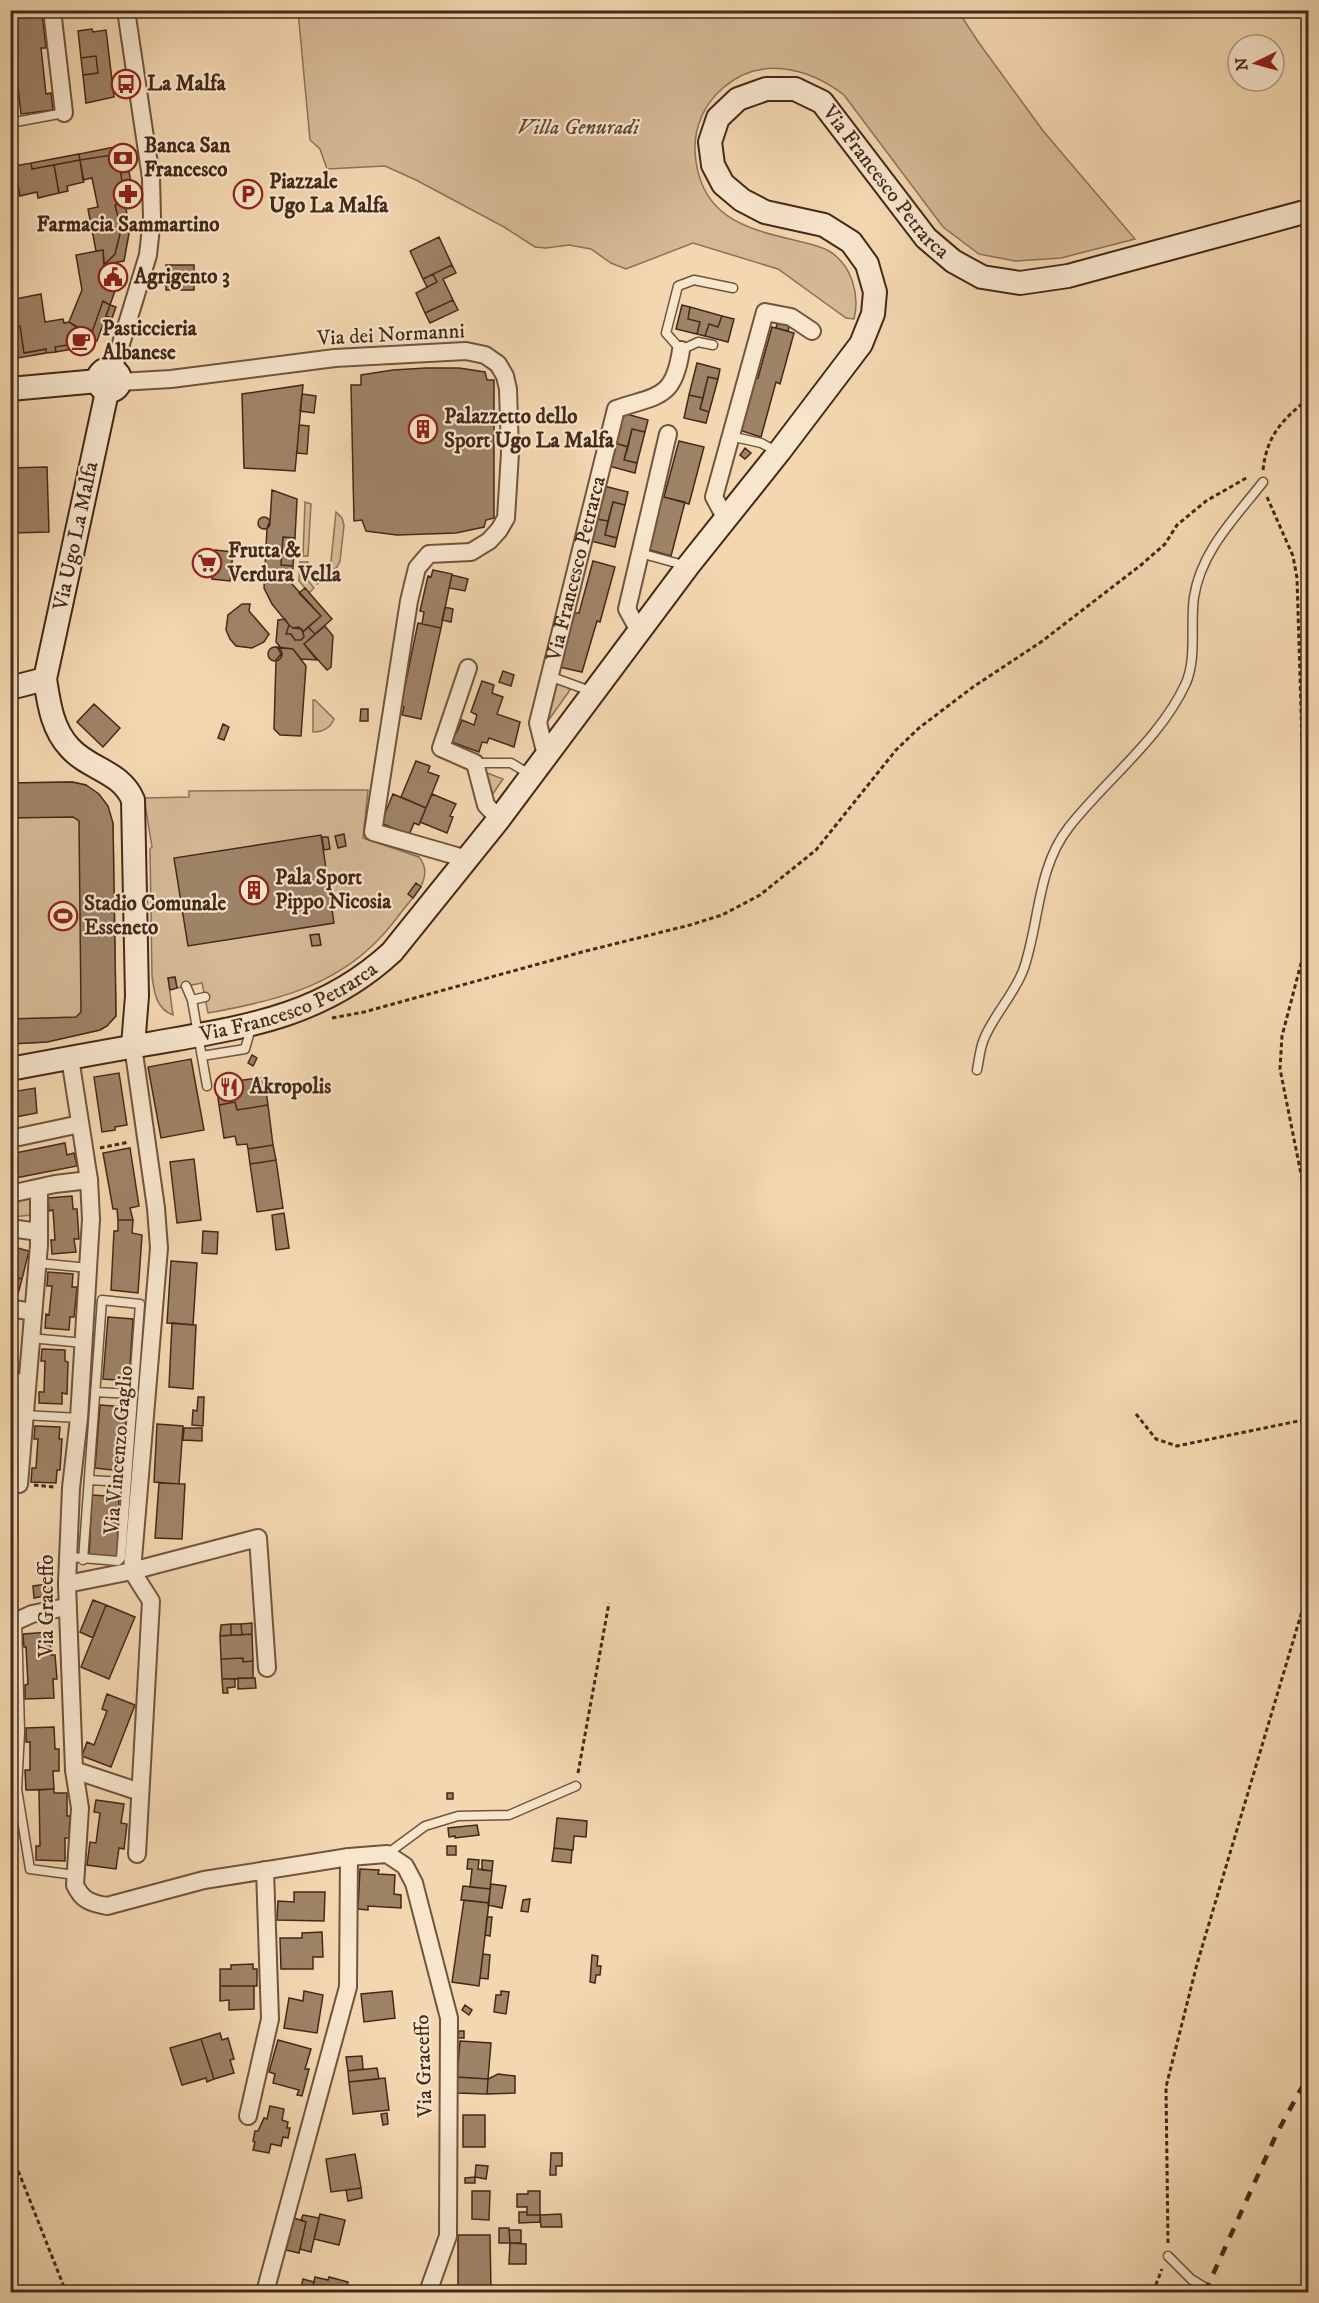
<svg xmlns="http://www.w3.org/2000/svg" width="1319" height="2303" font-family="'IM FELL DW Pica',serif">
	<rect width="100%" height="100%" fill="#f3d7b0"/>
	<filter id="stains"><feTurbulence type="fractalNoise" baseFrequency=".00333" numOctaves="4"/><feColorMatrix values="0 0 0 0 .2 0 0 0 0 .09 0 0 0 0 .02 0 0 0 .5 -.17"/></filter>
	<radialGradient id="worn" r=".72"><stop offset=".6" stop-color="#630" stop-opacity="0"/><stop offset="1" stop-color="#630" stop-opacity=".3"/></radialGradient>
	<path fill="#d5b996" stroke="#8c7157" stroke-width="1.5" d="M298 11H958L979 43 1044 132 1135 239 1061 258 1015 261 979 254 943 227 844 95C809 68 760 55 723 88 704 104 694 127 695 152 699 215 742 228 794 240 805 243 819 245 829 251 852 265 860 295 854 319L846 318 778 269 693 243 626 269 611 263 591 249 569 245 546 248 535 247 504 227 416 180 385 166 327 169 320 149 310 140Z
		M305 502 311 504 308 556H303Z
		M336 512 342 518 344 525 340 561 337 567 317 584 312 576 331 561Z
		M300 562H308L306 578 314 588 309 593 299 581Z
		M554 682 565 685 570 690 545 725Z
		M313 700H315L334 719C330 729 323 732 313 732Z
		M482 771 503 779 490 798Z
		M72 782 86 785 113 823 116 1016 107 1026 100 1030 47 1042 11 1044 10 783Z
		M323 790H368L363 838 419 857C433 874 419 891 407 905 398 916 389 929 378 940 332 988 270 1002 208 1013L202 983 177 988 175 977 168 978 173 1015C156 1009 154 992 152 976L150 849 152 847 144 798 189 797V791Z
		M30 1197 32 1215 11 1217 10 1202Z"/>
	<path fill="#9f8367" stroke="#442918" stroke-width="1.5" d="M42 14 46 48H41L46 94 51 93 53 110 21 114 14 51 18 50 15 17Z
		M92 29 93 32 106 30 114 97 86 103 83 75 98 73 96 56 81 58 78 31Z
		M96 56 98 73 83 75 81 58Z
		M125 145 134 203 125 205 130 228 124 261 112 263 114 284H106L104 265 115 254 121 230 115 205 119 204 123 189 118 154 80 160 79 154Z
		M79 154 80 160 32 169 31 163Z
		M118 154 123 189 119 204 115 205 121 230 115 254 104 265 103 250 96 251 88 209 98 207 92 178 83 180 80 160Z
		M80 160 84 182 67 186 68 191 59 193 54 165Z
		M31 163 32 169 54 165 59 193 38 198 37 192 20 196 14 166Z
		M439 237 452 265 423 279 410 251Z
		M103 250 106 284H114L115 291 110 305 103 301 91 335 69 322 82 290 76 255Z
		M166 265H194V290H166Z
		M452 265 456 273 443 279 453 300 425 313 416 293 437 282 433 274Z
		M433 274 437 282 427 287 423 279Z
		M41 294 45 322 63 319 64 323 69 322 83 331 85 342 55 347 56 352 46 353V349L24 353 20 326 13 327 10 300Z
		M453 300 458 310 430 323 425 313Z
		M103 301 110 305 97 341 92 340 91 346 85 347 83 331 91 335Z
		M110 305 116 307 112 318 106 316Z
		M682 305 690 307 688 319 700 322 697 334 676 329Z
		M690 307 722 316 718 327 709 324 705 336 697 334 700 322 688 319Z
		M722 316 734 319 728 342 705 336 709 324 718 327Z
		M778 320 790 324 788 331 776 328Z
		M20 326 24 353 46 349V353L18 358 13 327Z
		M772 327 794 333 780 384 776 382 761 437 739 430 754 377 758 378Z
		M85 342V347L56 352 55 347Z
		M697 363 720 369 718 379 708 377 703 398 689 395Z
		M426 368H459L485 372 487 380H494V518L486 520 484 527 456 533 397 535 366 531 362 520 354 521 351 385H361V375L393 370Z
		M708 377 718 379 709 412 700 409Z
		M303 385 295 471 244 468 242 394Z
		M302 394 316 396 314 413 300 411Z
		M689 395 703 398 700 409 709 412 706 423 684 418Z
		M623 413 648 420 645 432 632 429 628 447 615 443Z
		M299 425 309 426 307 454 297 453Z
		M632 429 645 432 637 463 624 460Z
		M679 441 704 447 689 504 664 497Z
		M615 443 628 447 624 460 637 463 635 473 609 466Z
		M745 448 751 453 745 459 740 455Z
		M47 467 49 532 10 533V468Z
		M604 486 628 492 625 505 613 502 608 521 596 519Z
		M272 490 297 499 295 538 283 537 281 565 293 566 292 584 321 616 303 632 299 627 293 628 289 625 272 604 264 588 267 528 270 521Z
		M659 496 685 502 671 556 646 549Z
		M613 502 625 505 617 538 605 535Z
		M258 523a6 6 0 1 1 12 0a6 6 0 1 1-12 0Z
		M596 519 608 521 605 535 617 538 615 547 591 541Z
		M283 537 295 538 293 566 281 565Z
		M215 550 233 552 230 581 212 579Z
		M593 561 615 567 600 622 597 621 582 672 559 667 574 613H579Z
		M433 570 452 574 441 628 422 624 424 612 420 611 428 576 431 577Z
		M452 575 468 579 465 591 449 588Z
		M305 588 332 619 315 634 308 627 321 616 299 593Z
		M242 604H250L249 611 269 634 264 642 252 648 236 646 230 639 226 630 228 615Z
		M445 607 453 609 451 622 442 620Z
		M285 619 289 625 286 634H291L295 640H301L304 637 303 632 308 627 315 634 304 644 317 660 301 659 293 649 281 648 276 642 278 620Z
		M418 623 441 628 421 719 402 715 404 707 400 706 403 694H401L403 685 405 686Z
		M289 625 293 628 302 629 304 637 301 640H295L291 634H286Z
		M325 626 333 636 331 667 327 670 304 644Z
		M277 647 293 649 306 666 301 736 280 735 274 729 276 660 281 654Z
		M268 654a7 7 0 1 1 14 0a7 7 0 1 1-14 0Z
		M503 671 514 675 511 686 499 682Z
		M482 681 494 685 492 693 503 697 497 714 520 722 514 747 489 738 487 743 482 742 479 752 449 741 453 731 457 732 462 720 474 725 477 715 471 712Z
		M94 704 120 728 103 747 77 722Z
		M361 709H368V721H360Z
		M223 724 229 727 224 740 218 738Z
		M416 761 430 766 428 772 439 776 426 808 401 797Z
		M72 782 86 785 99 794 108 806 113 823 116 1016 107 1026 100 1030 47 1042 10 1044V1019L76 1017 81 1012 79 821 73 817 10 818V783Z
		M393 794 426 808 419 825 414 823 409 835 381 823Z
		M432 794 456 804 450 816 453 817 447 833 420 822Z
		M344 834 346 846 338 848 335 836Z
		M321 835 334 923 188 946 174 858Z
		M322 837H328L330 849 324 850Z
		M416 883 421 887 413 898 408 894Z
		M319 934 321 945 312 946 310 935Z
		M175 977 177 988 170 990 168 978Z
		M252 1055 257 1058 253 1066 248 1063Z
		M191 1059 204 1130 161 1138 148 1067Z
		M119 1073 127 1125 115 1127V1130L102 1132 94 1077Z
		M264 1077 268 1105 237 1110 235 1102 219 1105 216 1084Z
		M35 1088 37 1113 10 1118V1108L13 1107 11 1092Z
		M235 1102 237 1110 268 1105 273 1145 248 1149 247 1144 237 1145 235 1136 224 1138 219 1105Z
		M65 1143 67 1155 74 1153 77 1166 10 1179V1154Z
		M273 1145 276 1160 250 1164 248 1149Z
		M130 1148 139 1206 130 1208 133 1220H118L117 1209H113L103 1153Z
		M194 1159 201 1220 177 1223 170 1162Z
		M276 1160 283 1208 257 1212 250 1164Z
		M72 1196 73 1209H77L79 1239H74L76 1252 52 1254 51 1240H55L53 1210 49 1211 48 1198Z
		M284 1213 289 1248 276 1250 272 1215Z
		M118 1220H133L132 1233 142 1235 138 1293 111 1290 114 1231H118Z
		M203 1231 218 1232 217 1254 202 1253Z
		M10 1246 29 1251 22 1279 10 1276Z
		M171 1261 197 1263 193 1325 167 1323Z
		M48 1272 73 1274 72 1287H77L74 1317H70L69 1330 45 1328 46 1314 49 1315 52 1286H47Z
		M10 1276 22 1279 18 1294 10 1293Z
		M108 1317 133 1319 129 1381 103 1379Z
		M172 1323 196 1325 193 1389 169 1387Z
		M42 1349 65 1350V1361L68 1362 67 1394 62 1393V1404L39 1403V1392H44L45 1361H41Z
		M10 1393 17 1395 10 1419Z
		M198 1397H204L203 1426 192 1425 193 1410 197 1411Z
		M100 1405 127 1407 122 1471 95 1468Z
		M157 1424 183 1426 179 1484 154 1482Z
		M35 1426 60 1427 59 1439H62L60 1470H57L56 1483 31 1482 32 1468H36L38 1439H34Z
		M184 1428H202V1441L183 1440Z
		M159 1483 185 1484 182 1539 155 1538Z
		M92 1495 119 1497 117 1558 89 1557Z
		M47 1584 49 1595 34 1598 33 1586Z
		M93 1600 106 1605 93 1638 80 1632Z
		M106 1605 135 1617 109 1679 81 1667Z
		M252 1623V1634L242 1635 241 1624Z
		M231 1624V1635L220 1636 221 1625Z
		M231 1624H241L242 1635H231Z
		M50 1632 51 1655H55L57 1679H53L54 1698 25 1699V1685L28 1684 26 1647H24L23 1634Z
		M252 1634 253 1661 243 1662V1658L221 1659 220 1636Z
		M243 1658V1662L253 1661V1678L222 1679 221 1659Z
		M238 1678H255L256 1688 238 1689Z
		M222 1679H235V1687L227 1688 228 1693H223Z
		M107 1694 135 1705 111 1767 82 1756 87 1742 94 1745 107 1711 102 1709Z
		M54 1727 55 1749H59V1771H53L54 1789 26 1790 25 1770H30V1742H26V1728Z
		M54 1789V1793H67V1816H70L69 1838H65V1861L36 1860V1846H40L39 1790Z
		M447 1793H453V1799H447Z
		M96 1800 124 1804 121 1823 127 1824 124 1849 119 1848 116 1869 87 1865 90 1842 96 1843 100 1813 94 1812Z
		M557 1818 587 1821 586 1837 574 1836 573 1850 554 1848Z
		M477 1825 479 1835 455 1838V1836L449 1837 448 1828Z
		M447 1846H456V1855H447Z
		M554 1848 572 1850 571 1863 552 1861Z
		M468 1859 479 1860 478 1869 492 1871 490 1889 470 1887 472 1869H467Z
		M482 1860 493 1861 492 1871 482 1870Z
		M360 1869 379 1870 378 1874 395 1875 394 1894 401 1895V1908L368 1906V1910L358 1909Z
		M491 1884 506 1886 502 1908 488 1905Z
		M463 1886 490 1889 489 1903 461 1900Z
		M294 1892H325L324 1921 277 1920 278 1901 294 1902Z
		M530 1899 528 1912 521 1911 523 1900Z
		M464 1900 489 1903 479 1986 452 1982Z
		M487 1917H492L490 1936 485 1935Z
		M322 1932 323 1957H313V1969H281L280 1938H302V1933Z
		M483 1954 490 1955 488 1979 480 1978Z
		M592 1955 598 1956 597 1966H601L600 1975H596L595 1983 590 1982Z
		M253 1964V1969H257V1986H220V1969H231V1965Z
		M220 1986H254V2009L229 2010V2000L220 2001Z
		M304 1991 323 1995 317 2033 284 2028 289 1998 303 2001Z
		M392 1991 395 2018 364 2022 361 1994Z
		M501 1991 509 1992 506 2014 494 2012 496 1995H501Z
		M465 2005 472 2010 469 2015 462 2010Z
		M459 2031H464V2038H458Z
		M220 2033 222 2040 228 2038 234 2059 230 2060 234 2073 214 2079 201 2039Z
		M201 2039 214 2079 207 2082 206 2078 182 2085 170 2048Z
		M278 2040 311 2049 305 2069H309L302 2096 297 2095 299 2090 273 2083 275 2074 269 2072Z
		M460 2041 491 2043 488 2079 457 2077Z
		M362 2056 363 2069 348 2071 346 2057Z
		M377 2068 379 2079 349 2082 348 2071Z
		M498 2074 515 2076V2093L487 2094 488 2079Z
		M457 2077 488 2079 487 2094 456 2093Z
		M385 2078 389 2110 353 2114 349 2082Z
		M270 2106 284 2109 282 2120 288 2122 287 2128H290L288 2138 283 2137 281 2146 271 2144 269 2153 253 2150 255 2142 253 2141 255 2131H258L264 2118 267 2119Z
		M387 2113 388 2124 383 2125 381 2114Z
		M463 2115H485V2147H463Z
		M551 2153H562V2166H556V2175H550Z
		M355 2154 361 2188 331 2192 326 2159Z
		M476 2165 488 2166 486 2179 475 2177Z
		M475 2177V2183H465V2178Z
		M361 2188 362 2198 348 2201 346 2190Z
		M472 2191H490L489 2220 472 2219Z
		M528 2191H540V2215H527V2207H517V2194H528Z
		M519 2212H527V2215H540V2222L519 2223Z
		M320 2214 345 2220 339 2245 314 2239Z
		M561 2214 562 2227H541L540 2215Z
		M303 2215 319 2218 311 2252 300 2249 306 2222 301 2220Z
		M294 2218 306 2222 299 2253 286 2250Z
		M499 2228H509L510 2243H499Z
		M509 2230H521V2243H510Z
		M458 2235H490L491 2291 458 2292Z
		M510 2243 526 2244V2264H509Z
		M315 2277 328 2280 329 2277 348 2282 345 2292 313 2286Z
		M303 2279 314 2282 313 2286 326 2289 325 2292H306L307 2289 301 2288Z
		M326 2288 339 2291V2292H325Z"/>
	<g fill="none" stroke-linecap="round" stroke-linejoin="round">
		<g stroke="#70543e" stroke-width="11">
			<path id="lane" d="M10 123 64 113
				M713 345 698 342 681 350 666 333 678 286 694 280 733 288
				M730 436 761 443 778 452
				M640 553 687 566
				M549 676 593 692
				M475 763H511L531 775
				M186 986 192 1000 207 1086
				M192 1000 205 997
				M202 1056 245 1049 251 1028
				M977 1070C979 1060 980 1048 984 1039 994 1014 1015 994 1024 968 1040 920 1037 868 1069 827 1106 780 1161 738 1186 683 1197 657 1190 624 1194 597 1201 551 1235 518 1263 482
				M37 1263 89 1268
				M30 1338 84 1343
				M95 1392 132 1394
				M23 1415 79 1418
				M89 1480 125 1482
				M69 1557 118 1561 121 1558 140 1304 102 1300 83 1560
				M17 1621 20 1732 17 1789 30 1869 75 1875
				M387 1854 425 1826 458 1816 509 1815 576 1786
				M1168 2256 1191 2279 1212 2292"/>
		</g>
		<g stroke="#70543e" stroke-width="20">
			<g id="street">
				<path d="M52 10 64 113"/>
				<path d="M113 370 148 255 152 218 151 178 126 10"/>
				<path d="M120 382 171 379 335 358 466 351 485 355 498 364 505 376 508 389 510 453 506 518 499 530 489 541 471 552 429 554 417 568 409 601 373 832 467 859"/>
				<path d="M726 519 714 497 765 312 791 317 812 331"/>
				<path d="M639 631 627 609 668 434"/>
				<path d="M468 668 441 748 475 763 486 805 499 819"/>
				<path id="s1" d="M546 755 538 723 616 409C658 395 674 399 681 350"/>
				<path d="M133 1046 156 1208 159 1248 132 1571 151 1601 137 1854"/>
				<path d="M70 1058 89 1180 91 1219 79 1418 71 1488 67 1584 74 1770 80 1808 75 1885C82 1900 90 1903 107 1906L204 1880 349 1857 387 1854 405 1866 414 1883 449 2018 448 2236 428 2292"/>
				<path d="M10 1139 80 1124"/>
				<path d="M10 1194 55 1184 89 1180"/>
				<path d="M10 1228 39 1232"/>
				<path d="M10 1308 32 1312"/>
				<path d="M10 1380 26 1384"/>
				<path d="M10 1482 19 1484 39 1245V1188"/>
				<path d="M67 1584 132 1571 258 1538 267 1668"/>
				<path d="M10 1624 32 1614 66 1607"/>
				<path d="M74 1770 140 1792"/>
				<path d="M248 2116 270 2019 265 1870"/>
				<path d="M265 2292 348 1987 349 1857"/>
			</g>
		</g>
		<g stroke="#442918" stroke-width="26">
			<g id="secondary">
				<circle cx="109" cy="380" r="11"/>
				<path d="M10 389 98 381"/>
				<path d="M107 392 45 679C49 704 52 729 70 748 90 770 121 771 133 800L137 996 133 1046"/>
				<path d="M10 688 45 679"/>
				<path id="s2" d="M10 1069C58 1060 106 1051 154 1043 244 1027 322 1017 392 952L499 819 688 566 779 452 861 344 873 314 875 292 867 264 851 242 824 225 765 212 742 200 723 184 713 165 710 142 718 118 738 99 766 89H795L822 102 926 238 953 261 982 277 1020 283 1068 276 1308 211"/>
			</g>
		</g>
		<path stroke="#442918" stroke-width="3" stroke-dasharray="4.5 3" stroke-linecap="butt" d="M1263 470C1267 435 1282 420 1308 399
			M1267 497 1293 556 1297 578 1308 937 1282 1036 1280 1069 1308 1209
			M332 1018 364 1012 582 952 690 925 722 915 760 895 816 850 896 750 919 728 973 687 1041 642 1141 565 1165 544 1177 525 1206 501 1248 477
			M100 1148 129 1142
			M1136 1414 1156 1439 1177 1446 1308 1419
			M34 1485 54 1487
			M578 1773 609 1603
			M10 2150 66 2292
			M1168 2243 1166 2087 1197 1964 1308 1591
			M1153 2292 1162 2269"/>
		<use href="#lane" stroke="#f7e5cc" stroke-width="8"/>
		<use href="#street" stroke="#f7e5cc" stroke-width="16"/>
		<use href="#secondary" stroke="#f7e5cc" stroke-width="22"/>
		<path stroke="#442918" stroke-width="4.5" stroke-dasharray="10 10" stroke-linecap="butt" d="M1205 2292 1277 2133 1308 2076"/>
	</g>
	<defs>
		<g id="bus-ring" transform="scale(1.5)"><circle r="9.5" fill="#f7e5cc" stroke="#8f2418" stroke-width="1.5"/><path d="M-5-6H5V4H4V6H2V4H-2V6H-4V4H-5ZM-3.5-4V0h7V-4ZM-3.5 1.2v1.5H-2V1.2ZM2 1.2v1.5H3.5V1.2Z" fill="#8f2418"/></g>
		<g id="bank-ring" transform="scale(1.5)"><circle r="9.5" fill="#f7e5cc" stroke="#8f2418" stroke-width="1.5"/><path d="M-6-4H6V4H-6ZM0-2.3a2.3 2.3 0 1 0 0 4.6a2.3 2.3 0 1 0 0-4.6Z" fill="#8f2418"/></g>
		<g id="pharmacy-ring" transform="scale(1.5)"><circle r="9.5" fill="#f7e5cc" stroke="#8f2418" stroke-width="1.5"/><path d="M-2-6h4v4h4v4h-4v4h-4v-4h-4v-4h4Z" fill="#8f2418"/></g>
		<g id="parking-ring" transform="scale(1.5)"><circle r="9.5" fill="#f7e5cc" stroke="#8f2418" stroke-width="1.5"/><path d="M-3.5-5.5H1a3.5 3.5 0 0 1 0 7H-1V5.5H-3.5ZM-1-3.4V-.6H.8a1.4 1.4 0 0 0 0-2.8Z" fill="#8f2418"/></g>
		<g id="civic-ring" transform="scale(1.5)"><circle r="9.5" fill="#f7e5cc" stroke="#8f2418" stroke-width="1.5"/><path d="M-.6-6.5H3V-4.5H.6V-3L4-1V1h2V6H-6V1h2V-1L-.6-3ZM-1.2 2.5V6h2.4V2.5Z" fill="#8f2418"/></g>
		<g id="cafe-ring" transform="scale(1.5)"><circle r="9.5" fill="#f7e5cc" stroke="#8f2418" stroke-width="1.5"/><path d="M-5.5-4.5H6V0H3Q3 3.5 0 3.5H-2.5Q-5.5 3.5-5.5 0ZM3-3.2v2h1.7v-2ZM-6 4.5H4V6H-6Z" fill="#8f2418"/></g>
		<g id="building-ring" transform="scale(1.5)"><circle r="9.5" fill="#f7e5cc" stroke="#8f2418" stroke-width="1.5"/><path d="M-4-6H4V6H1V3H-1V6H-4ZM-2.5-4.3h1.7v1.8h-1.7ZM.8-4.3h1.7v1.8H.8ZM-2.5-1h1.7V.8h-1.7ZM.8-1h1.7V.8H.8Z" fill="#8f2418"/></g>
		<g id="supermarket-ring" transform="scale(1.5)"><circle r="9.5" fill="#f7e5cc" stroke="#8f2418" stroke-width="1.5"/><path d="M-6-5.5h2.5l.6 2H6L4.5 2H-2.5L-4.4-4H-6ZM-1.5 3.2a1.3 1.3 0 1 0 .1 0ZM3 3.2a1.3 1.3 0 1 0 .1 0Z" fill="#8f2418"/></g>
		<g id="stadium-ring" transform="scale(1.5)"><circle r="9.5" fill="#f7e5cc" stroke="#8f2418" stroke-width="1.5"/><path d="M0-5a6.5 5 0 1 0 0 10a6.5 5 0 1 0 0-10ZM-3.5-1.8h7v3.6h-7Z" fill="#8f2418"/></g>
		<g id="restaurant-ring" transform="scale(1.5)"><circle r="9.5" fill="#f7e5cc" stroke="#8f2418" stroke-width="1.5"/><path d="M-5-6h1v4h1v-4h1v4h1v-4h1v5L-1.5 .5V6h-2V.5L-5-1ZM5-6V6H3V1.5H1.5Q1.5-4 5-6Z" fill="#8f2418"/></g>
	</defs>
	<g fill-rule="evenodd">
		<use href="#bus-ring" x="126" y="84"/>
		<use href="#bank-ring" x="123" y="158"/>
		<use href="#pharmacy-ring" x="128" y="194"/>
		<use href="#parking-ring" x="248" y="194"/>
		<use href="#civic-ring" x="113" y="277"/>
		<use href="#cafe-ring" x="81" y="341"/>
		<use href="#building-ring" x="423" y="429"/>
		<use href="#supermarket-ring" x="207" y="563"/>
		<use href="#building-ring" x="254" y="890"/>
		<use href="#stadium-ring" x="63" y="916"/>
		<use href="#restaurant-ring" x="229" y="1087"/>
	</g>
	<g text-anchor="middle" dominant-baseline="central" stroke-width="4.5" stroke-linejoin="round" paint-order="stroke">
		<g font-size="21" font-weight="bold" fill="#442918" stroke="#f7e5cc" text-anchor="start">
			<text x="147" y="84">La Malfa</text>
			<text x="144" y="146">Banca San<tspan x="144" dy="24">Francesco</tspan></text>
			<text x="269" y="182">Piazzale<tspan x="269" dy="24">Ugo La Malfa</tspan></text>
			<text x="128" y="225" text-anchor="middle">Farmacia Sammartino</text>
			<text x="134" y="277">Agrigento 3</text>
			<text x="102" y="329">Pasticcieria<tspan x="102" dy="24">Albanese</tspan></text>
			<text x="444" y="417">Palazzetto dello<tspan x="444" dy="24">Sport Ugo La Malfa</tspan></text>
			<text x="228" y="551">Frutta &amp;<tspan x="228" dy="24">Verdura Vella</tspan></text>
			<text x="275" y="878">Pala Sport<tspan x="275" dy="24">Pippo Nicosia</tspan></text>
			<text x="84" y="904">Stadio Comunale<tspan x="84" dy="24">Esseneto</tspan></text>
			<text x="250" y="1087">Akropolis</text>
		</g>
		<g font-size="21" font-style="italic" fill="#614631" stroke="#f7e5cc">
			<text x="578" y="128">Villa Genuradi</text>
		</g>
		<g font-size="21" fill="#442918" stroke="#f7e5cc">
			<text stroke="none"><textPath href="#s2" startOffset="1716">Via Francesco Petrarca</textPath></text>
			<text transform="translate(391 335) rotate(-3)">Via dei Normanni</text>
			<text transform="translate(76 536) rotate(-78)">Via Ugo La Malfa</text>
			<text stroke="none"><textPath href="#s1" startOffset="192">Via Francesco Petrarca</textPath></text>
			<text stroke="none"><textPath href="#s2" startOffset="288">Via Francesco Petrarca</textPath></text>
			<text transform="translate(119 1450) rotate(-85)">Via Vincenzo Gaglio</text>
			<text transform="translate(47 1606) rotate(-90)">Via Graceffo</text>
			<text transform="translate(424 2066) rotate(-92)">Via Graceffo</text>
		</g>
	</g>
	<rect width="1319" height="2303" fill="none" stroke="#f3d7b0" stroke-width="36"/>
	<rect x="12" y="12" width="1295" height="2279" fill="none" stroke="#442918" stroke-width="3"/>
	<rect x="18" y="18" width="1283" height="2267" fill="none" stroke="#442918" stroke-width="1.5"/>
	<g transform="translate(1256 63) rotate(265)"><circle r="28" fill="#f7e5cc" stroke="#af9a84" stroke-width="1.5"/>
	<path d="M0-4.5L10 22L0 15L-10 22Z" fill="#8f2418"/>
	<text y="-9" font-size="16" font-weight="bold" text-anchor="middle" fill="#442918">N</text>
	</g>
	<rect width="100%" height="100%" filter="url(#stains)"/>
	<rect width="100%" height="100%" fill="url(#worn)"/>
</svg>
